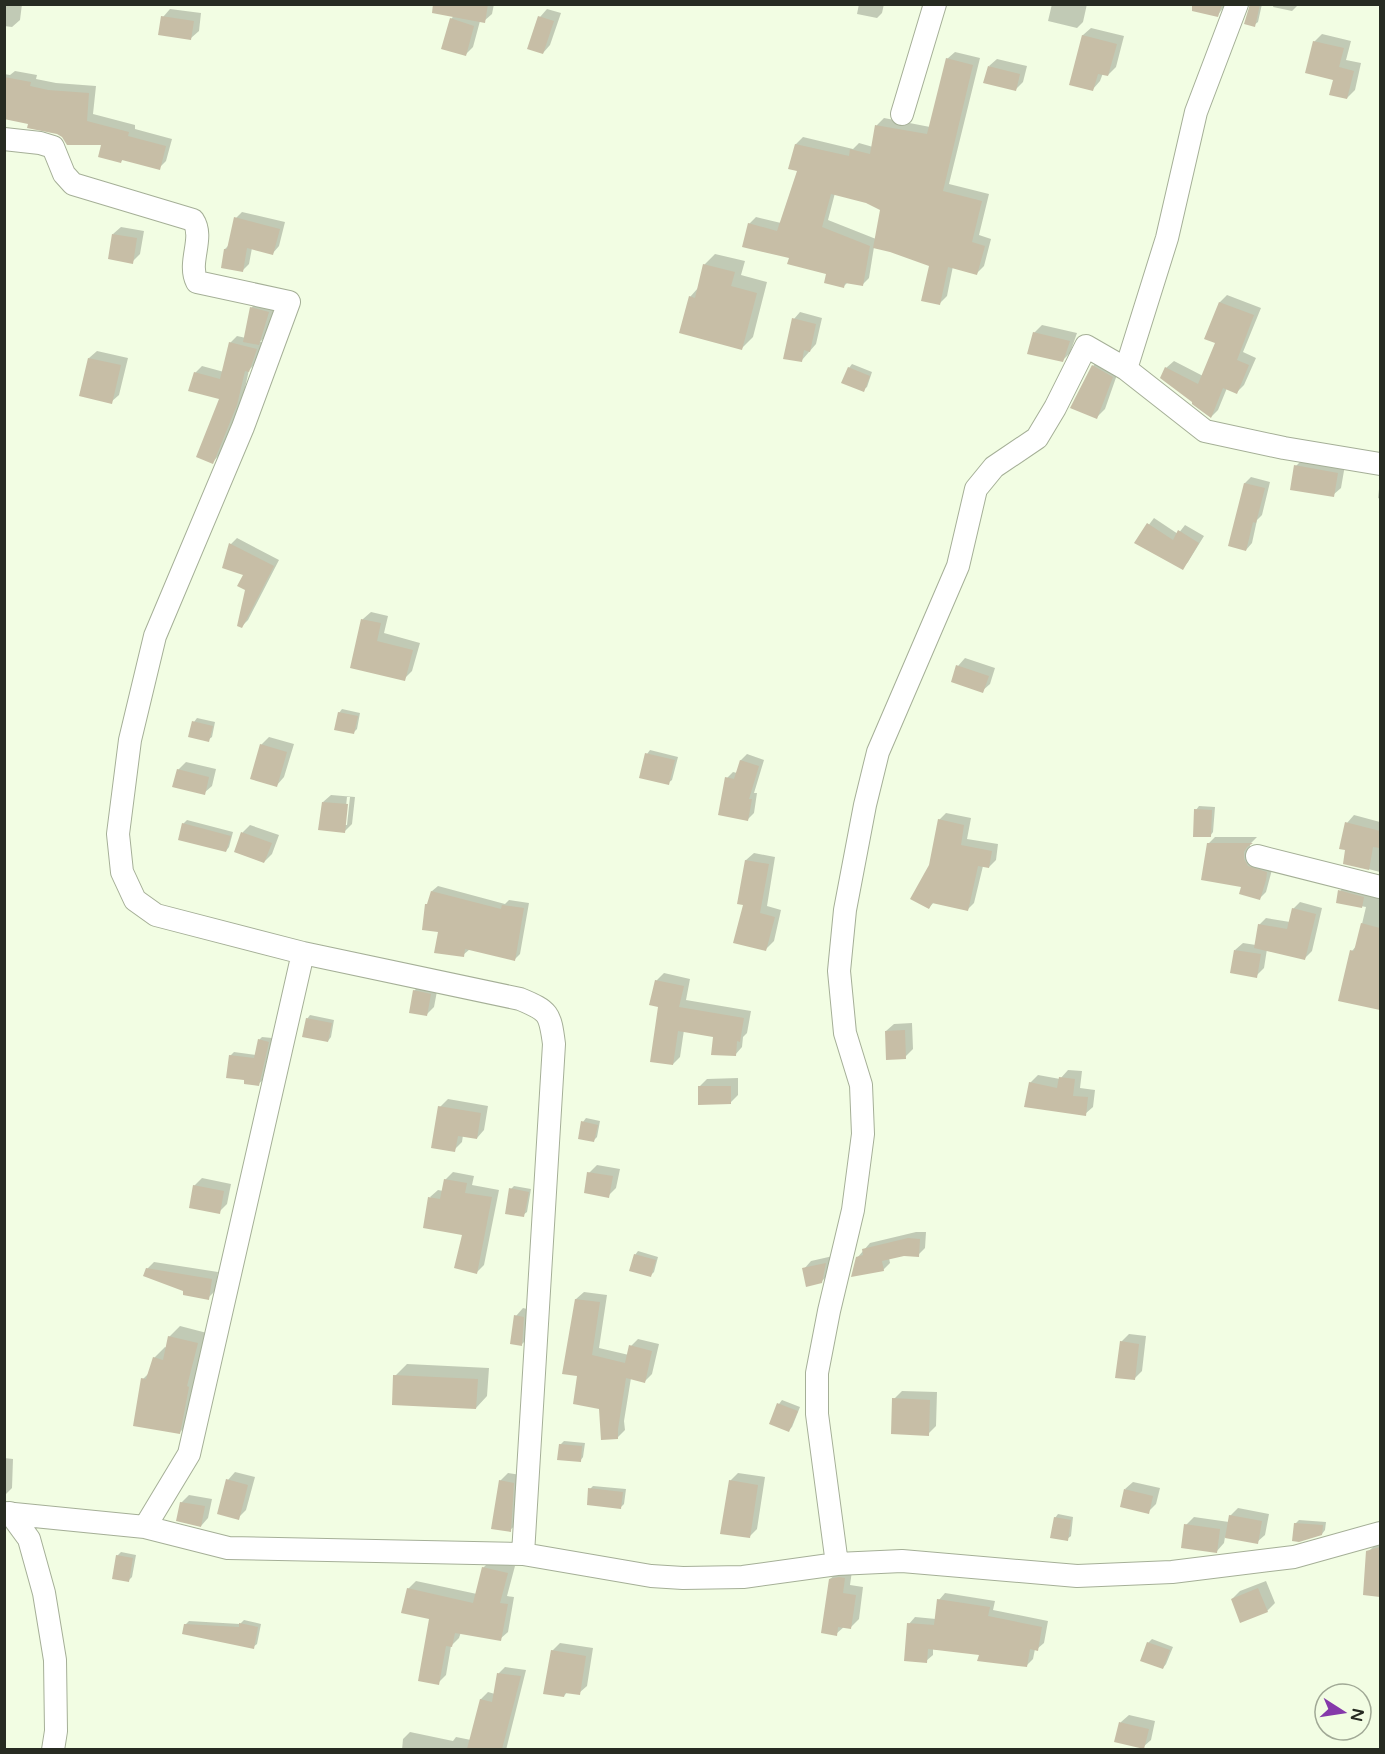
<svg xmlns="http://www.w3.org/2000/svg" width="1385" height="1754" font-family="'Varela Round',sans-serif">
	<rect width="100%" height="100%" fill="#f2fde3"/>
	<path fill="#0003" fill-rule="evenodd" d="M4 4H22L20 20 12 27 4 26Z
		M465 4H494L492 14 484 21H480L473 47 466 54 451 19Z
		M859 4H884L882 13 877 18 857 14Z
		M1052 4H1087L1083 22 1077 28 1048 21Z
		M1193 4H1226L1217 16 1192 10Z
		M1251 4H1262L1258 22 1254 25Z
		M1274 4H1299L1292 11 1273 7Z
		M170 9 201 13 199 31 191 38 163 17Z
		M547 9 561 13 550 45 543 53 540 17Z
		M1091 28 1124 36 1116 67 1108 75 1103 73 1100 81 1093 89 1071 84 1083 35Z
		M1322 34 1351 41 1346 60 1361 63 1355 90 1347 98 1314 42Z
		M955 52 980 58 949 184 989 194 979 235 991 239 984 266 977 273 953 266 947 296 940 303 931 265 891 250 874 247 869 278 862 285 848 282 844 286 827 273 791 257 749 224 756 217 781 223 799 170 796 144 803 137 853 149 859 143 873 147 877 125 884 118 930 127 947 59ZM835 193 867 202 882 209 876 239 828 220Z
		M997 59 1027 66 1023 82 1015 90 989 66Z
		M15 71 37 75 36 79 56 83 96 86 93 114 135 125V129L172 139 166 161 159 168 124 159 121 161 103 144 64 136 30 123 4 118V74L10 75Z
		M242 212 285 222 279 246 273 253 252 248 249 264 243 270 225 249 229 245 236 218Z
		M121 227 144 231 140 254 132 262 113 234Z
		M715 254 745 261 741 275 767 282 753 337 742 348 690 297 698 288 704 265Z
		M1227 295 1261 308 1243 352 1256 358 1244 385 1237 392 1227 388 1218 410 1211 417 1166 368 1174 361 1203 376 1217 342 1206 338 1220 302Z
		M259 300 276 304 266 336 260 342H263L255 364 249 370 243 397 219 455 213 462 221 398 195 373 202 366 224 372 230 343 237 336 246 338 251 308Z
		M800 312 822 318 816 344 802 360 794 319Z
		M1042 325 1077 333 1070 353 1062 361 1034 333Z
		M97 351 128 358 119 395 111 402 89 358Z
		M1101 358 1119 369 1105 409 1097 417 1093 366Z
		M852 364 872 372 867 387 863 390 849 368Z
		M1304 458 1345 465 1341 488 1333 495 1296 466Z
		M1251 477 1270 482 1262 515 1257 520 1252 543 1246 550 1245 483Z
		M1380 480V499L1378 498Z
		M1154 518 1178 534 1185 525 1204 536 1188 562 1182 568 1136 542Z
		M237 538 279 560 248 620 242 626 246 589 245 574 224 567 231 544Z
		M371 612 388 616 384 633 420 643 412 671 404 679 352 667 363 619Z
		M965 658 995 668 990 684 982 691 958 666Z
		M342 709 360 713 357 729 354 732 339 713Z
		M197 718 215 722 212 737 208 740 194 722Z
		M269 737 294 744 284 777 277 785 261 745Z
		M650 750 678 757 672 780 668 783 647 754Z
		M747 754 764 760 754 793H757L754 813 748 819 727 778 733 772 737 773 741 760Z
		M186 762 216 769 212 786 204 793 178 770Z
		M331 795 355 797 352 824 344 832 323 802ZM347 797H350L347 825H344Z
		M1199 806 1215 807 1213 832 1210 836 1196 810Z
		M946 813 971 818 967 839 998 844 996 860 989 867 983 866 974 903 967 910 934 902 929 908 931 865 939 820Z
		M1354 815 1380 822V872L1345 863 1347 823Z
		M187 820 233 832 229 847 226 851 183 824Z
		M250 825 279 835 272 854 264 862 236 852 243 832Z
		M1215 837H1257L1250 844V853L1273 866 1266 892 1260 898 1243 886 1209 843Z
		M754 853 775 857 767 906 781 910 774 941 766 949 745 904 746 860Z
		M1347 884 1380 892V1009L1340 1000 1352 951 1357 945 1366 907 1338 902 1340 891Z
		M438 886 505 904 509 900 529 903 520 954 515 959 470 949 463 955 440 931 432 891Z
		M1300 902 1322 908 1312 951 1305 958 1267 949 1264 968 1256 976 1235 950 1243 943 1256 945 1259 925 1266 918 1290 922 1293 909Z
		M664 973 690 979 686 1000 751 1011 747 1033 743 1037 742 1047 735 1055 714 1036 684 1030 680 1057 673 1064 659 1006 656 981Z
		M422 983 438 986 434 1007 426 1015 414 991Z
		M310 1015 334 1020 331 1037 328 1041 307 1019Z
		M912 1023 913 1049 905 1057 886 1031 894 1024Z
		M262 1037 272 1038 262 1081 258 1084 246 1079 230 1056 234 1052 256 1055 259 1040Z
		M1068 1070 1082 1071 1080 1088 1095 1090 1093 1107 1085 1114 1030 1083 1038 1075 1060 1079Z
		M738 1078V1095L731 1102 699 1087 707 1079Z
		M448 1099 488 1106 484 1130 477 1138 463 1135 462 1142 454 1150 440 1107Z
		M586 1118 600 1121 597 1137 594 1140 583 1122Z
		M597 1165 620 1169 616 1188 608 1196 589 1173Z
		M453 1172 474 1176 472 1185 499 1190 484 1265 477 1272 464 1234 430 1197 438 1190 443 1191 445 1180Z
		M202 1178 231 1184 227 1204 219 1212 194 1186Z
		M514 1186 531 1189 527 1212 523 1215 511 1189Z
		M916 1232H926L925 1248 918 1255H904L889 1258 890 1263 883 1270 857 1258 870 1243Z
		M638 1251 658 1257 654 1272 650 1276 635 1255Z
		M833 1256 829 1274 821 1282 804 1269 811 1261Z
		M154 1262 218 1272 215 1291 208 1298 185 1290 147 1269Z
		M584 1292 607 1295 599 1348 629 1355 631 1346 638 1339 659 1344 652 1374 645 1381 631 1378 624 1421 625 1430 618 1437 579 1375 576 1299Z
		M523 1308 531 1310 529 1337 522 1344 516 1316Z
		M180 1326 207 1333 190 1422 179 1433 143 1379 150 1372 154 1358 165 1347 167 1348 169 1337Z
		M1129 1334 1146 1336 1142 1371 1134 1379 1121 1342Z
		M407 1364 489 1368 487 1396 476 1408 395 1376Z
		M902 1391 937 1392 936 1426 928 1434 894 1399Z
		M782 1400 800 1407 792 1427 789 1430 779 1404Z
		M564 1441 585 1443 583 1457 580 1461 560 1445Z
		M4 1458 13 1459 12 1488 4 1496Z
		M235 1472 255 1477 246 1510 238 1518 228 1480Z
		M508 1473 521 1475 518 1523 510 1530 500 1481Z
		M738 1473 765 1477 757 1529 749 1537 730 1481Z
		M1133 1482 1160 1488 1156 1504 1148 1512 1125 1489Z
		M593 1486 626 1489 624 1504 620 1508 590 1489Z
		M189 1495 212 1499 208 1518 201 1526 181 1503Z
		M1238 1508 1269 1514 1265 1535 1257 1542 1225 1537 1224 1543 1217 1551 1186 1525 1194 1517 1229 1522 1230 1516Z
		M1058 1514 1073 1517 1071 1536 1067 1539 1055 1518Z
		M1299 1520 1326 1522 1325 1530 1322 1534 1295 1524Z
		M1375 1545 1380 1546V1595L1364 1594 1367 1553Z
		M121 1552 136 1555 132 1577 128 1581 117 1556Z
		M491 1560 515 1566 507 1596 514 1597 508 1632 500 1639 461 1632 459 1638 451 1646 446 1675 438 1683 431 1618 408 1589 416 1581 477 1594 483 1568Z
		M852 1571 850 1585 863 1587 859 1619 851 1627 845 1626 836 1634 830 1579 838 1572Z
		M1266 1581 1275 1603 1267 1611 1232 1599 1240 1591Z
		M945 1593 995 1601 993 1610 1048 1621 1044 1643 1037 1649H1035L1033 1659 1026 1666 981 1654 933 1649V1655L926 1661 909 1624 915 1617 936 1619 939 1600Z
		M244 1620 261 1624 257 1644 253 1647 185 1625 189 1621 240 1624Z
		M1152 1639 1173 1647 1166 1664 1163 1668 1148 1643Z
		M560 1643 593 1648 587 1686 579 1693 568 1691 564 1696 552 1651Z
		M505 1667 526 1670 506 1750H402L403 1739 410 1732 453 1741 456 1737 471 1740 481 1699 488 1692 495 1694 499 1673Z
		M1129 1715 1155 1721 1151 1740 1143 1747 1116 1741 1121 1722Z"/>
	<path fill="#c7bea6" d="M433 4H488L485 23 432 13Z
		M1192 4H1222L1218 17 1192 11Z
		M1250 4H1260L1255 27 1244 24Z
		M161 16 194 21 191 40 158 35Z
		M538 16 554 21 543 54 527 49Z
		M450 18 474 26 466 56 441 49Z
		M1082 35 1117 44 1108 76 1098 74 1093 91 1069 85Z
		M1313 41 1344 48 1339 67 1354 71 1347 99 1329 95 1333 80 1305 73Z
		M946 58 973 65 943 191 982 201 972 242 985 246 977 275 948 267 940 305 921 301 929 266 890 252 873 248 880 210 866 203 831 194 822 227 870 246 863 286 845 283 844 288 824 283 826 274 787 264 789 258 742 247 748 223 777 231 797 171 788 169 795 144 849 156 850 149 870 154 875 125 927 134Z
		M988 66 1020 74 1016 91 983 83Z
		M4 77 31 82 30 86 48 90 89 93 87 121 129 132 128 136 166 146 160 170 122 160 121 163 98 157 101 145H67L62 137 57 134 27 128 28 124 4 119Z
		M234 217 280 229 273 255 247 248 243 272 221 268 224 249H227Z
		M112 234 137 238 133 264 108 259Z
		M703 264 735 272 731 286 757 293 742 350 679 333 689 296 695 298Z
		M1219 302 1254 315 1237 360 1249 365 1237 394 1223 388 1211 418 1192 404V402L1160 378 1165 367 1198 384 1215 343 1204 339Z
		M250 307 269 312 259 345 243 342Z
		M792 318 816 324 810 352 804 350 802 362 783 359Z
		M1033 332 1070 341 1063 362 1027 354Z
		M229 342 257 349 249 372 245 371 237 405 213 464 196 457 219 399 188 391 194 372 220 379Z
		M88 358 121 365 112 404 79 396Z
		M1092 365 1113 377 1097 419 1070 408Z
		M848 367 870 376 864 392 841 383Z
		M1294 465 1338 473 1334 497 1290 490Z
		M1244 483 1265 488 1256 523 1253 522 1246 551 1228 546Z
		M1147 523 1173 540 1178 530 1199 543 1183 570 1134 543Z
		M229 543 274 566 242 628 237 626 245 590 237 586 243 575 222 568Z
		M361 619 381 623 377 641 413 650 405 681 350 668Z
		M956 665 989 676 983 693 951 682Z
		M338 712 358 716 354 734 334 730Z
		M192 721 213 726 209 742 188 737Z
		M260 744 287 752 277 787 250 779Z
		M645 753 675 760 669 785 639 778Z
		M740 760 759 766 749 799H752L748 821 718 815 725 777 734 779Z
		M177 769 209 777 205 795 172 787Z
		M322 802 348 804 345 833 318 830Z
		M1194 809 1212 810 1211 837H1193Z
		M938 819 964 825 961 845 992 851 989 868 978 866 968 911 932 903 929 909 910 899 929 865Z
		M1345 822 1380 831V848L1373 847 1369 870 1343 864 1345 850 1339 849Z
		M182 823 231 836 226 852 178 840Z
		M241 832 272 843 264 863 234 852Z
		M1207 843H1253L1247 847 1244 852V859L1248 866 1267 872 1266 880 1260 900 1239 894 1241 887 1201 880Z
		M745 860 769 864 760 913 775 917 766 951 733 943 743 905 737 904Z
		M1338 890 1364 897 1362 908 1336 903Z
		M431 891 501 909 502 905 524 908 515 961 465 949 464 957 434 953 438 932 422 930 425 904H427Z
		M1292 908 1316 914 1305 960 1254 948 1258 924 1287 929Z
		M1361 923 1380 928V1010L1338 1001 1350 950 1354 951Z
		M1234 950 1261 954 1257 978 1230 973Z
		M655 980 684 986 679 1007 744 1018 740 1042 737 1041 736 1056 711 1055 713 1037 678 1031 673 1065 650 1062 658 1007 649 1005Z
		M413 990 431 994 427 1016 409 1013Z
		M306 1018 332 1023 328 1042 302 1037Z
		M905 1030 906 1059 886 1060 885 1031Z
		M258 1039 269 1042 259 1086 244 1084V1080L226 1078 229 1055 254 1058Z
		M1059 1077 1075 1079 1073 1096 1088 1097 1086 1116 1024 1107 1029 1082 1057 1088Z
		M698 1086H731V1104L698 1105Z
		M438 1106 481 1113 477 1139 458 1136 455 1152 431 1148Z
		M581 1121 598 1125 594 1142 578 1139Z
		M587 1172 613 1176 609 1198 584 1193Z
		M444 1179 467 1183 465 1193 492 1197 477 1274 454 1268 462 1235 423 1228 428 1197 440 1199Z
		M193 1185 224 1191 220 1214 189 1208Z
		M509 1188 529 1192 524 1217 505 1214Z
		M908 1238 920 1239 919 1257 904 1256 882 1261 884 1271 851 1277 856 1257 863 1255 862 1249Z
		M634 1254 656 1260 651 1277 629 1271Z
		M826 1263 822 1283 806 1287 802 1268Z
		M146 1268 212 1279 209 1300 183 1295V1291L143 1276Z
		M575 1299 600 1302 592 1355 625 1363 629 1345 652 1351 645 1383 626 1378 618 1429V1439L601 1440 599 1409 573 1404 577 1376 562 1374Z
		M514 1315 524 1317 522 1346 510 1344Z
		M168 1336 198 1343 187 1386 189 1387 180 1434 133 1426 141 1378 146 1379 153 1357 163 1360Z
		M1120 1341 1139 1344 1135 1380 1115 1378Z
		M393 1375 478 1379 476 1409 392 1405Z
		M892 1398 930 1400 929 1436 891 1434Z
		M777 1403 798 1411 789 1432 769 1424Z
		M559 1444 582 1446 581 1462 557 1460Z
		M226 1479 248 1485 239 1520 217 1514Z
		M499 1480 514 1483 511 1532 491 1529Z
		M729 1480 758 1485 750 1538 720 1534Z
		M588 1488 623 1492 621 1509 587 1505Z
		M1124 1489 1153 1496 1149 1514 1120 1507Z
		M180 1502 205 1506 201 1527 176 1521Z
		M1229 1515 1262 1521 1258 1544 1225 1538Z
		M1054 1517 1071 1520 1068 1541 1050 1538Z
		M1294 1523 1323 1525 1322 1535 1299 1542 1292 1541Z
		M1184 1524 1220 1529 1217 1553 1181 1548Z
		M1380 1547V1597L1363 1595 1366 1551Z
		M116 1555 133 1558 129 1582 112 1579Z
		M482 1567 508 1573 500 1603 508 1604 501 1641 455 1633 452 1647 446 1646 439 1685 418 1681 429 1619 401 1613 407 1588 473 1603Z
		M839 1577 845 1578 843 1593 856 1595 851 1629 838 1627 837 1636 821 1633 829 1579Z
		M1258 1588 1268 1612 1240 1623 1231 1599Z
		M937 1599 990 1607 988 1616 1042 1627 1038 1651 1030 1649 1027 1667 977 1661 979 1655 928 1649 927 1663 904 1661 907 1623 934 1625Z
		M239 1623 258 1627 254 1649 182 1634 184 1624 239 1627Z
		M1147 1642 1170 1650 1163 1669 1140 1661Z
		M551 1650 586 1656 580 1695 565 1693 564 1697 543 1694Z
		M497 1673 521 1676 502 1749H467L480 1699 492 1702Z
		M1119 1722 1149 1729 1144 1749 1114 1742Z"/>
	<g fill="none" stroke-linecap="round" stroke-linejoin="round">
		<g stroke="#a5af97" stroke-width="24">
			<path id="minor" d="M902 114 935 4
				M4 139 40 143 53 147 64 174 73 184 193 220C205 238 187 262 197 282L289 302 243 427 155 636 130 740 118 834 122 872 135 900 156 915 303 953 520 999C549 1011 550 1013 554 1044L523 1554
				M1126 369 1205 431 1284 448 1380 464
				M1257 856 1380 887
				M4 1513 145 1527 228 1548 523 1554 651 1576 683 1578 743 1577 837 1564 902 1561 1077 1576 1172 1572 1294 1557 1380 1533
				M10 1513 29 1539 44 1593 55 1660 56 1731 53 1750
				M145 1527 189 1454 303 953
				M837 1564 817 1414V1373L829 1311 853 1210 863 1134 861 1085 845 1033 839 971 845 910 865 805 878 752 958 566 976 489 994 467 1037 438 1055 408 1086 346 1126 369 1167 238 1196 112 1237 4"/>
		</g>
		<use href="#minor" stroke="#fff" stroke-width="22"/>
	</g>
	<rect width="1385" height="1754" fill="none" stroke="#272b22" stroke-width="12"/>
	<g transform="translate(1343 1712) rotate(102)"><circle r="28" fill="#f2fde3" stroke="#a1a996" stroke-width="1.5"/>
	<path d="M0-4.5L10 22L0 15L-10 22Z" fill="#8539aa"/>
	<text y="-9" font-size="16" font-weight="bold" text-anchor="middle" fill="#272b22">N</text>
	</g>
</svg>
